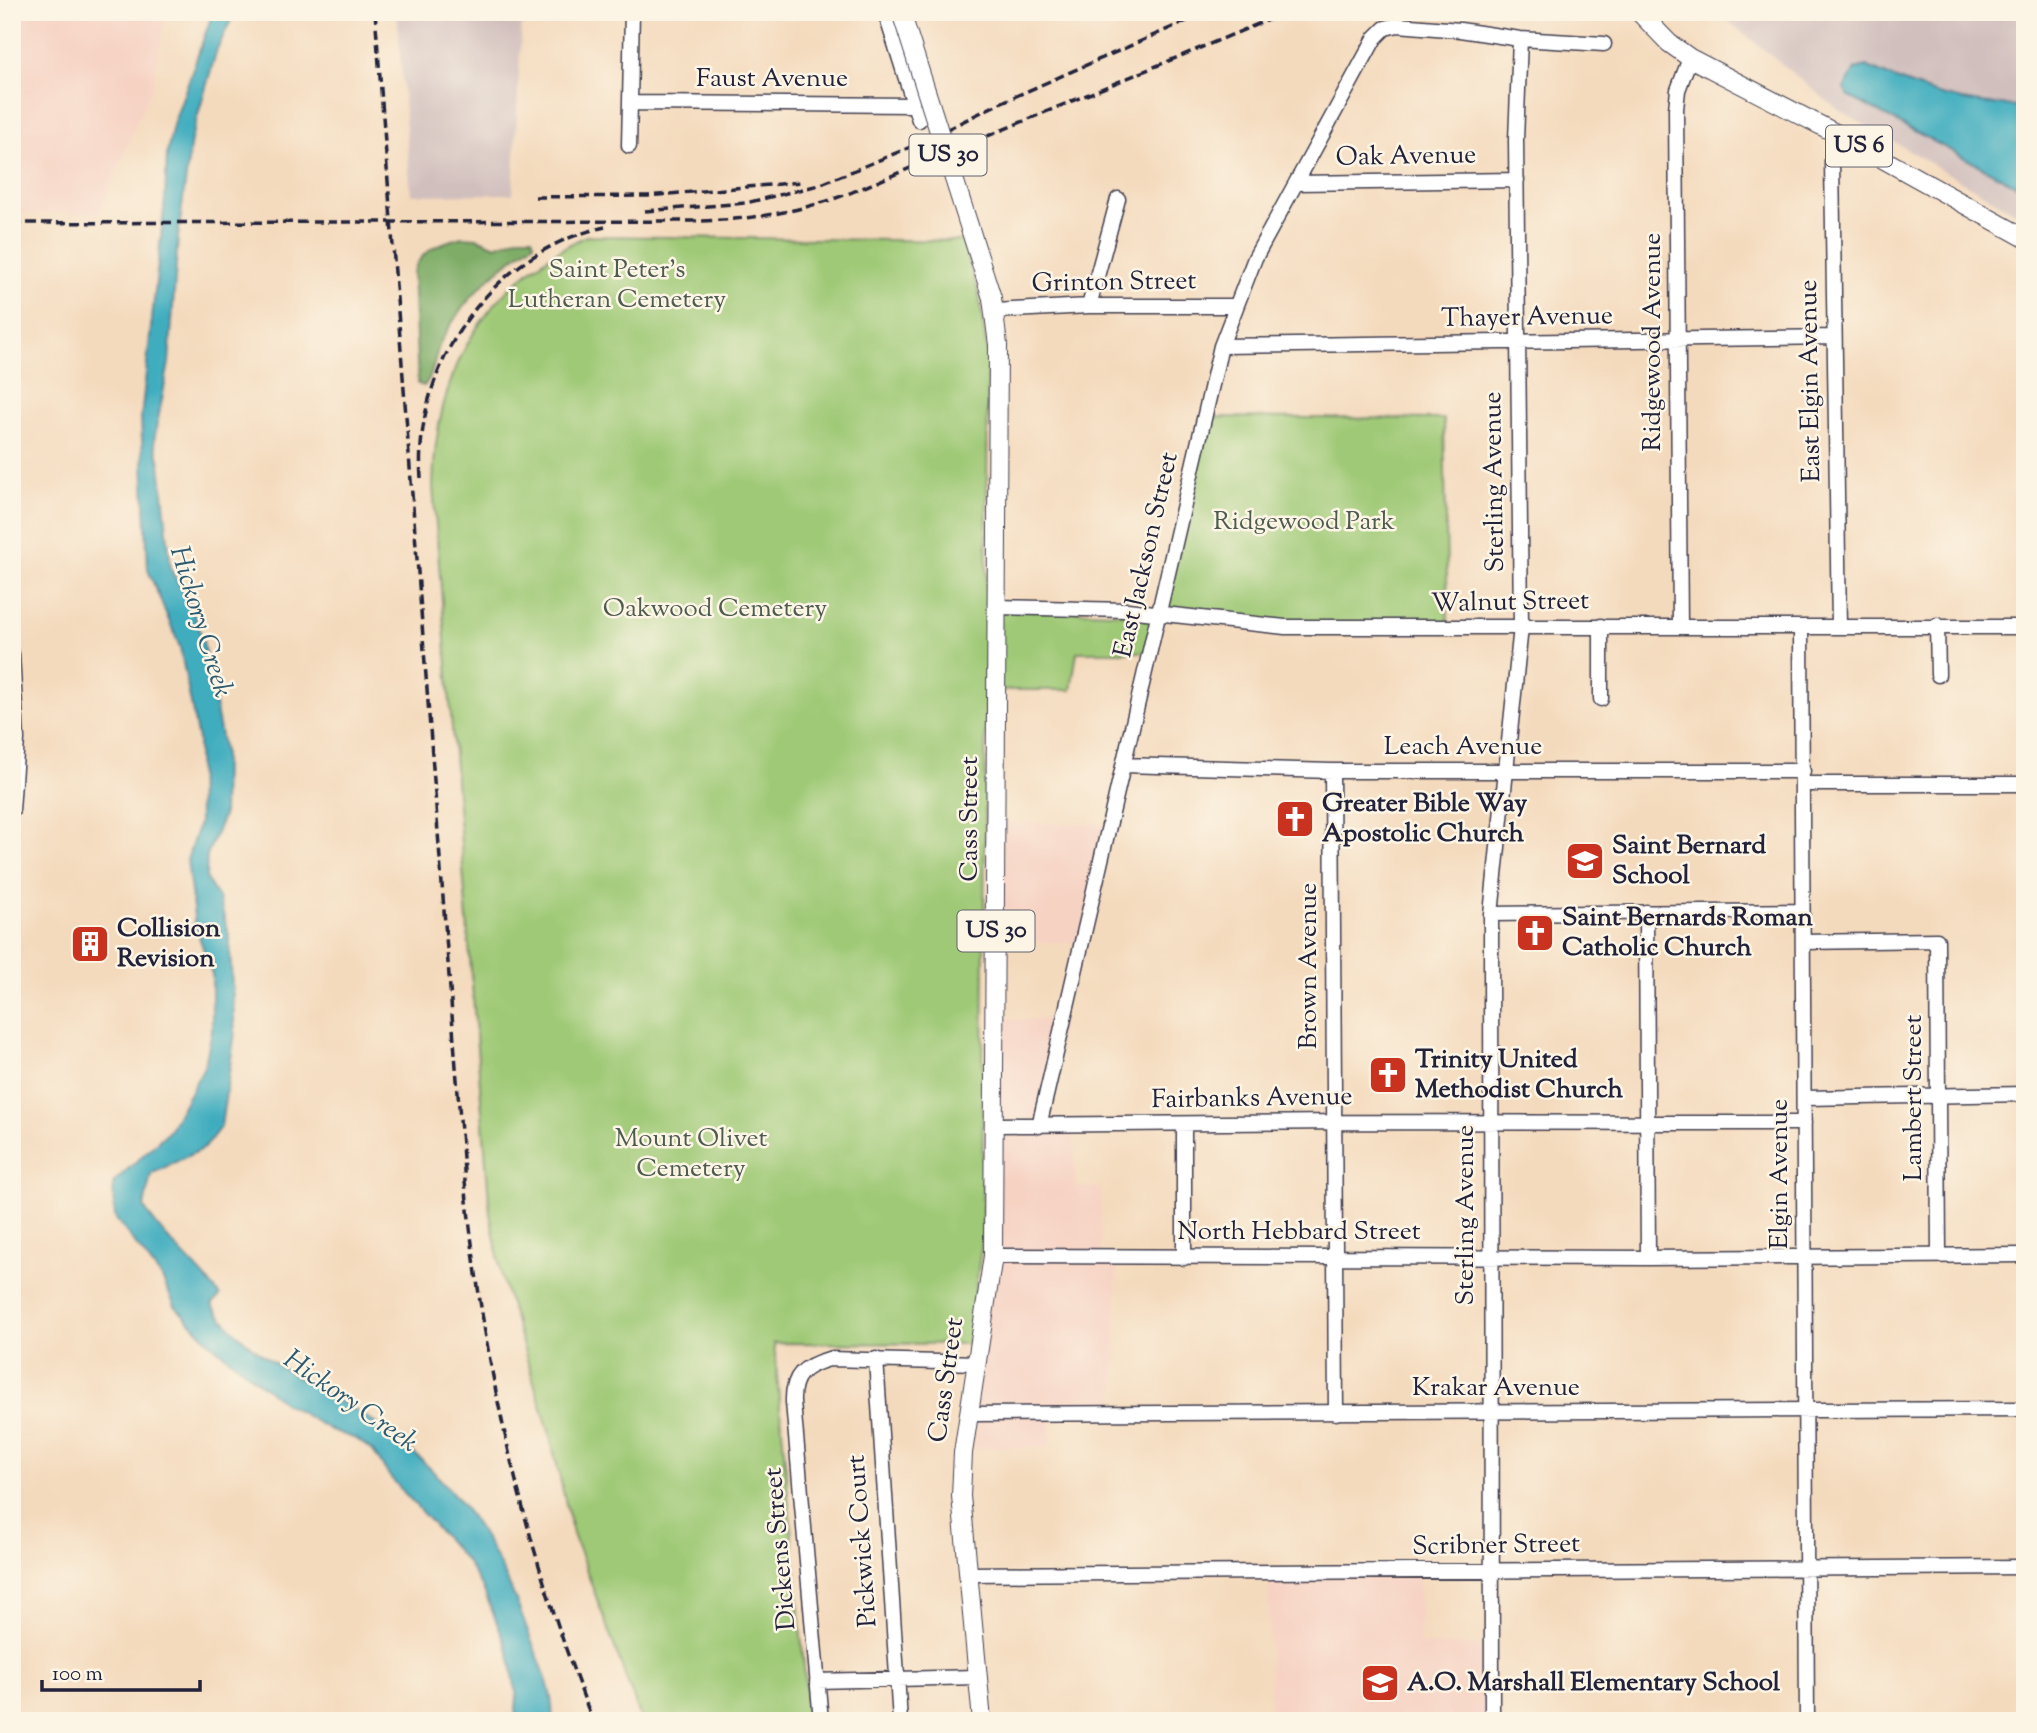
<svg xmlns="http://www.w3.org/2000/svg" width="2037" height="1733" font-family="'Sorts Mill Goudy',serif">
	<rect width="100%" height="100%" fill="#fcf5e5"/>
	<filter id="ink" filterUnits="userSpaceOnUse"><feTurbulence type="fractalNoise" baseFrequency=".0143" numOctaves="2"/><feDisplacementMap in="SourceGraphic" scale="14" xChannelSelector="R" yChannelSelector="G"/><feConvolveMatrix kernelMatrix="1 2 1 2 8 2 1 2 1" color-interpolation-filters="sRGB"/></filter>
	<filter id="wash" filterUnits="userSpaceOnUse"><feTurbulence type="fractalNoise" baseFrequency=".00686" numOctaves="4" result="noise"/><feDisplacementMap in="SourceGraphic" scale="28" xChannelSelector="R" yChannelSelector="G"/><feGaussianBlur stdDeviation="1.57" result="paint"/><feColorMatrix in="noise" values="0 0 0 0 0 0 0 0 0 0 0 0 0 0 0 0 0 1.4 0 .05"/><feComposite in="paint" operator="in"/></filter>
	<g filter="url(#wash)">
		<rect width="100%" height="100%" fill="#f4dabd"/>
		<path fill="#f6d2c3" d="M12 12H166L152 87 99 213H12Z
			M998 823 1108 824 1081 944 997 940Z
			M996 1019H1064L1038 1126H1074L1075 1187 1101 1188V1258L1117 1259 1115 1413 1050 1412V1447L965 1448 978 1362 996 1125Z
			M1419 1573 1420 1645 1490 1646V1721H1271L1268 1574Z"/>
		<path fill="#d1bfbd" d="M397 12H522L513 194 411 195Z
			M1717 12H2025V218L1837 109Z"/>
		<path fill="#9fc976" stroke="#607658" stroke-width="2" d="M586 236 963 241 979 294 988 357 982 1242 968 1344 774 1343 809 1721H642L573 1534 549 1431 502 1278 490 1213 433 487C435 373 481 287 586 236Z
			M1206 417 1444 419 1448 626H1286L1160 613Z
			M999 608 1158 615 1149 652H1077L1071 690H999Z"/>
		<path fill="#7fad67" stroke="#506851" stroke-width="2" d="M462 237 477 238 496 246 519 237H532L534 243C493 272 466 296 441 341 434 355 435 374 424 386L418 384 413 272C421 250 440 243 462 237Z"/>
		<path fill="#40adbf" stroke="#31687d" stroke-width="2" d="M213 12H235L217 49 191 139 178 237 169 363 154 440 160 463 171 570 192 607 203 641 224 752 223 816 207 855 206 878 219 900 229 935 235 1033 221 1126 204 1148 151 1174 144 1207C164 1241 197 1264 220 1296L212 1305C244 1350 296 1377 343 1403 435 1455 490 1526 525 1624 535 1653 556 1690 552 1721H515L517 1697 509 1653 484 1591 466 1561 390 1477 373 1451 356 1439 331 1430 284 1403 209 1342 175 1306 162 1278 115 1218 113 1183 169 1131 205 1065 212 1030V974L195 925 187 860 199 823 198 740 180 647 148 570 141 418 165 200 167 153 173 125Z
			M1866 66C1921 91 1963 106 2025 106V190L1848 96 1844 89 1855 69Z"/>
	</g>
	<g filter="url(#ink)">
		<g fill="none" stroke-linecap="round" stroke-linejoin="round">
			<g stroke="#423e4e" stroke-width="17">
				<path id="minor" d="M885 12 919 120
					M631 103 914 105
					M629 146 632 12
					M1296 183 1517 180
					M1089 306 1118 199
					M995 311 1089 306H1234
					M1221 346 1834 337
					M998 607 1127 610 1285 627H2025
					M1937 625 1938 675
					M1601 626V699
					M1680 627 1676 109 1678 90 1690 58
					M1801 627 1807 1721
					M1839 627 1832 161 1843 137
					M12 654 17 739 12 810
					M1123 765 1332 771H1803
					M1332 771 1336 1413
					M1803 784H2025
					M1646 912 1648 1258
					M1491 914 1802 911
					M1803 942 1937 940 1939 1255
					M1805 1098 2025 1094
					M995 1125 1334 1122 1804 1123
					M1039 1126 1221 346 1255 258 1375 38 1385 28 1398 25 1460 30 1520 39 1604 44
					M993 1256 1648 1258 2025 1255
					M1184 1258V1124
					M876 1359 900 1721
					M968 1414 2025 1409
					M967 1574 2025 1567
					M817 1681 977 1677
					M821 1721 793 1402C792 1375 804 1366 829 1359L976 1363
					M1492 1721 1491 914 1521 627 1516 140 1520 39"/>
			</g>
			<g stroke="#423e4e" stroke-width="20">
				<path id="major" d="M1639 12 1669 43 1690 58 1843 137 2025 238
					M982 1721 961 1496 963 1453 993 1256 998 345 992 298"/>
			</g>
			<use href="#minor" stroke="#fff" stroke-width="14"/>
			<use href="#major" stroke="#fff" stroke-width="18"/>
			<path stroke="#22223b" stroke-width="3.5" stroke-dasharray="10 5" stroke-linecap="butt" d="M375 12 464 1171C482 1361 522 1543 593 1721
				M535 197 648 196 801 182
				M645 211 746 203 819 185 913 146 1000 103 1207 12
				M12 223 697 221C751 220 800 212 850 193L1287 12
				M421 478C413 364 492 251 605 227"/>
			<g stroke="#423e4e" stroke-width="20" stroke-linecap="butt">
				<path id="major-bridge" d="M901 12 992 298"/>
			</g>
			<use href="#major-bridge" stroke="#fff" stroke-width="18"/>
		</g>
	</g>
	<defs>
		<g id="church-square" transform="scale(2.0125)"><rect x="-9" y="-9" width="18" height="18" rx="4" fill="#c8321e" stroke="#fcf5e5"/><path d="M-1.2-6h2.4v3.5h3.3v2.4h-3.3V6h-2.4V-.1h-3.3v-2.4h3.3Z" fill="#fff"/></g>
		<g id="school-square" transform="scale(2.0125)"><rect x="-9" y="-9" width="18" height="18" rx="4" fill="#c8321e" stroke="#fcf5e5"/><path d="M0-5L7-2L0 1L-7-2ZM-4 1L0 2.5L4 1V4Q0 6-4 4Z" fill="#fff"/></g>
		<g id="building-square" transform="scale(2.0125)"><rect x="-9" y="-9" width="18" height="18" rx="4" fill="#c8321e" stroke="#fcf5e5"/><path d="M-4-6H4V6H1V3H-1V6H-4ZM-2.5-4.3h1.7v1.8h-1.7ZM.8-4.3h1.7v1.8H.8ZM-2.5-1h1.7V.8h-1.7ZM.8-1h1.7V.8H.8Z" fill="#fff"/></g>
	</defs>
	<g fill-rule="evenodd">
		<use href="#church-square" x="1295" y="819"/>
		<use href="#school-square" x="1585" y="861"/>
		<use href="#church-square" x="1535" y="933"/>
		<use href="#building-square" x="90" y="944"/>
		<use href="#church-square" x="1388" y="1075"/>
		<use href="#school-square" x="1380" y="1683"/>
	</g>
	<g text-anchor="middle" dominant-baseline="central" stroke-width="5" stroke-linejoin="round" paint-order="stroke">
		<g fill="#fcf5e5" stroke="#63616e" stroke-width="2">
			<rect x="1826" y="125.5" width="66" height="41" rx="5"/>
			<rect x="909.5" y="134.5" width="77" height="41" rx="5"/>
			<rect x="957.5" y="910.5" width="77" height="41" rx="5"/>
		</g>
		<g font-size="24" font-weight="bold" fill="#22223b">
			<text x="1859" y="146">US 6</text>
			<text x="948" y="155">US 30</text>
			<text x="996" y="931">US 30</text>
		</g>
		<g font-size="26" fill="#22223b" stroke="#fcf5e5">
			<text x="772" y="79">Faust Avenue</text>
			<text transform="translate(1406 157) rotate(-1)">Oak Avenue</text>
			<text transform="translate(1114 283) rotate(-1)">Grinton Street</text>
			<text transform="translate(1527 318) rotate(-1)">Thayer Avenue</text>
			<text transform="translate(1653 342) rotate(-90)">Ridgewood Avenue</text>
			<text transform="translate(1811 381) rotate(-91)">East Elgin Avenue</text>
			<text transform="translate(1495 482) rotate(-91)">Sterling Avenue</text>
			<text transform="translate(1147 555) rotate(-77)">East Jackson Street</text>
			<text transform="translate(1510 603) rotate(-1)">Walnut Street</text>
			<text x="1463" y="747">Leach Avenue</text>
			<text transform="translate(970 819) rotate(-90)">Cass Street</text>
			<text transform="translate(1309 966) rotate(-90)">Brown Avenue</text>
			<text transform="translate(1914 1098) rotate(-90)">Lambert Street</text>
			<text transform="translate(1252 1099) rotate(-1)">Fairbanks Avenue</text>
			<text transform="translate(1780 1174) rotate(-90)">Elgin Avenue</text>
			<text transform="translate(1466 1215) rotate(-90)">Sterling Avenue</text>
			<text x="1299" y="1232">North Hebbard Street</text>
			<text transform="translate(947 1380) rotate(-82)">Cass Street</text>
			<text x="1496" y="1388">Krakar Avenue</text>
			<text transform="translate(863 1541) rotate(-94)">Pickwick Court</text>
			<text transform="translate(1496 1546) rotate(-1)">Scribner Street</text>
			<text transform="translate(781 1549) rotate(-95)">Dickens Street</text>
		</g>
		<g font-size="26" fill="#4e5c50" stroke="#fcf5e5">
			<text x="617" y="270">Saint Peter's<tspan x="617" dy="30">Lutheran Cemetery</tspan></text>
			<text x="1304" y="522">Ridgewood Park</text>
			<text x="715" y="609">Oakwood Cemetery</text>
			<text x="691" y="1139">Mount Olivet<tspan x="691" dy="30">Cemetery</tspan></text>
		</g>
		<g font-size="26" font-weight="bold" fill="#22223b" stroke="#fcf5e5" text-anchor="start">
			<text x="1322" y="804">Greater Bible Way<tspan x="1322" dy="30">Apostolic Church</tspan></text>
			<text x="1612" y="846">Saint Bernard<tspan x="1612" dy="30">School</tspan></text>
			<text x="1562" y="918">Saint Bernards Roman<tspan x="1562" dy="30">Catholic Church</tspan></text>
			<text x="117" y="929">Collision<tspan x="117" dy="30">Revision</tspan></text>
			<text x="1415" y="1060">Trinity United<tspan x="1415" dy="30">Methodist Church</tspan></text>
			<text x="1407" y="1683">A.O. Marshall Elementary School</text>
		</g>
		<g font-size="28" font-style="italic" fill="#2e5a70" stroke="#fcf5e5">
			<text transform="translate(200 622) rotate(73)">Hickory Creek</text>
			<text transform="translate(350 1402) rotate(35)">Hickory Creek</text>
		</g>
	</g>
	<rect width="2037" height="1733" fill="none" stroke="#fcf5e5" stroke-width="42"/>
	<path d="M42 1680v10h158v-10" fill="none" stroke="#22223b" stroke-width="3.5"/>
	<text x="52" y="1680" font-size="21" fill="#22223b" stroke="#fcf5e5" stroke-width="5" paint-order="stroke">100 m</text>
</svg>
